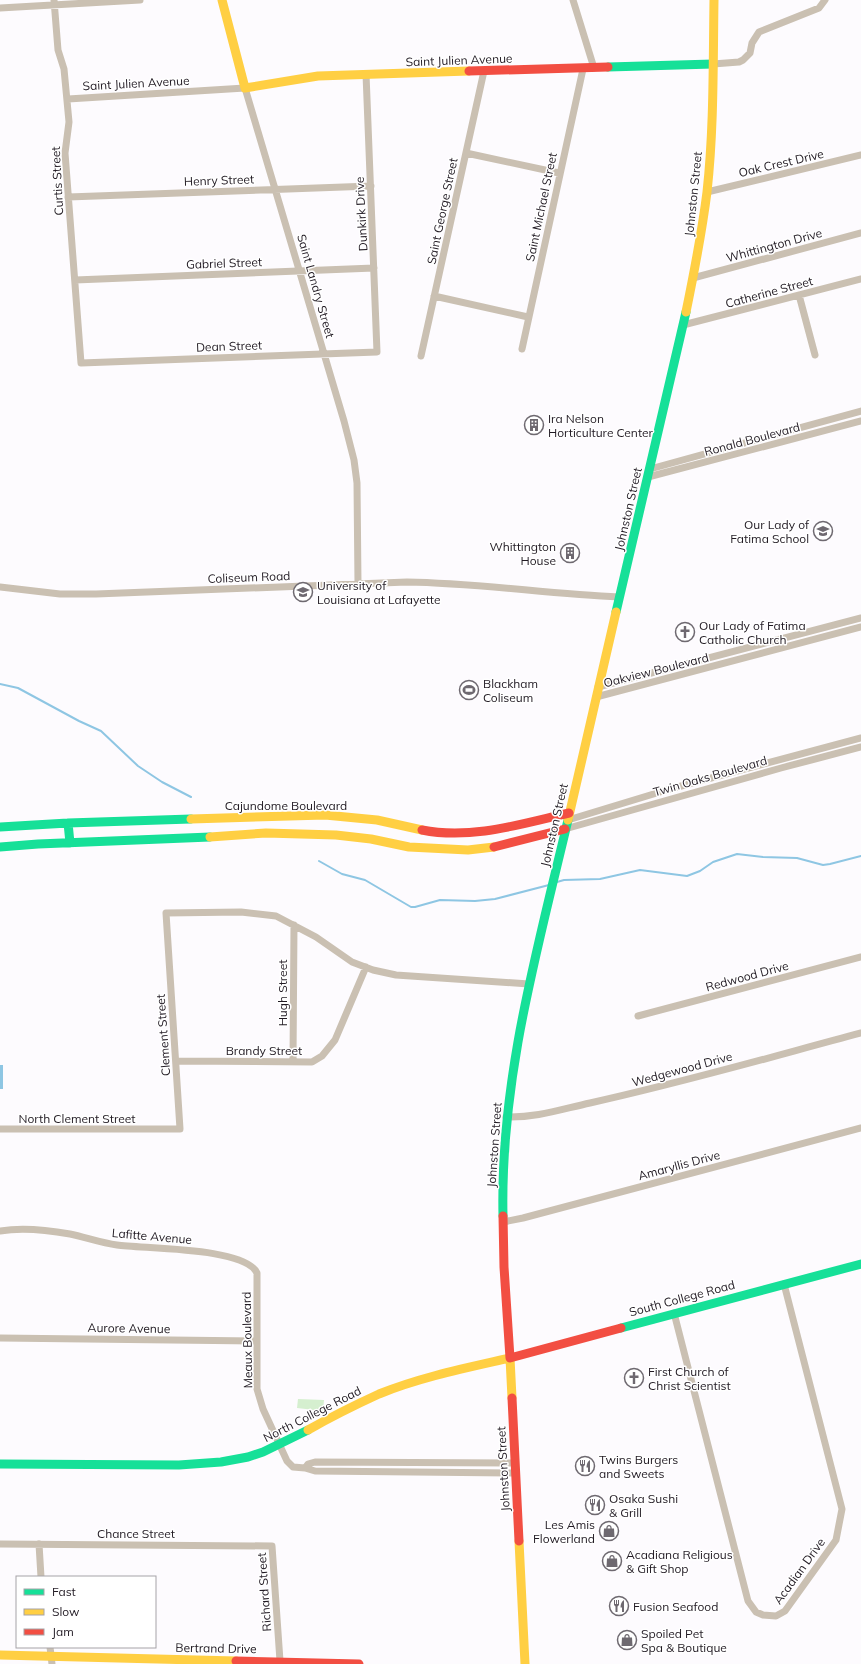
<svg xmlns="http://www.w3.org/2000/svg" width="861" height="1664" font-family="Mulish,sans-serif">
	<rect width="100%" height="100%" fill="#fdfbfe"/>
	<path fill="#d5efcf" d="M298 1399 324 1400 323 1411 297 1408Z"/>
	<path fill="#8ec6e3" d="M0 1065H3V1089H0Z"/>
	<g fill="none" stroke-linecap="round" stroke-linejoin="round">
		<path stroke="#8ec6e3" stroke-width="2" d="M0 684 18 688 79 721 101 731 138 766 162 782 191 797
			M319 861 342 874 365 880 411 907H415L440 900 475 901 495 899 549 885
			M557 882 564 880 600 879 640 870 687 876 700 871 713 862 737 854 763 857 797 858 823 865 830 864 861 856"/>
		<path stroke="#cac0b2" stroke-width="7" d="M54 0 58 50 64 69 69 122 65 153 81 363 377 352 366 74
			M573 0 594 68
			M0 8 140 0
			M713 64 739 62 743 60 750 53 752 43 759 32 819 8 825 0
			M68 99 245 88 344 421 354 460 357 483 358 584
			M466 153 559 173
			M707 192 861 155
			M68 197 371 186
			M693 278 861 233
			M75 280 374 268
			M799 295 815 355
			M434 296 528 317
			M683 325 861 279
			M522 349 583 69
			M421 356 484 71
			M650 469 861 411
			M648 477 861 421
			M0 587 60 594H96L407 582C478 583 548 594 619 597
			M598 687 861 618
			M596 697 861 627
			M568 820 670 789 861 738
			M565 829 781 768 861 747
			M638 1016 861 957
			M176 1061 312 1062 322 1056 335 1040 366 967
			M293 1062 294 925
			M506 1117C536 1118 562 1109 590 1103 681 1083 771 1057 861 1033
			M0 1129H180L166 913 241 912 276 916 316 937 352 962 373 970 396 975 529 984
			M503 1222 523 1218 861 1128
			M0 1231C22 1227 48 1230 70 1234 85 1237 101 1243 117 1245 144 1249 245 1247 257 1273V1389L263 1409 287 1461 293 1467 305 1468 308 1464 315 1462 515 1463
			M674 1313 748 1601 756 1612 763 1615 776 1616 785 1611 836 1540 842 1509 784 1284
			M0 1338 257 1341
			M305 1468 315 1471 515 1473
			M0 1544 272 1546 280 1661
			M39 1544 41 1577
			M50 1647 52 1664"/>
		<path stroke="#16e098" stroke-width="9" d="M608 67 713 64
			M616 612 686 312
			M68 823 70 843
			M0 827 68 823 191 819
			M0 847 38 844 210 837
			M503 1216C500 1080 537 951 568 820
			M621 1328 861 1264
			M0 1464 179 1465 221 1462 248 1457 263 1452 308 1430"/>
		<path stroke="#ffcf43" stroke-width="9" d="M222 0 245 88 318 76 469 71
			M686 312C694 273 702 232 707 192 714 129 713 64 714 0
			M191 819 325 815 377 820 422 830
			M568 820 616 612
			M210 837 266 833 336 835 371 839 409 847 468 850 494 847
			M308 1430C331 1417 355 1405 379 1394 421 1377 466 1368 510 1358L512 1398
			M519 1541 525 1664
			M0 1655 236 1661"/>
		<path stroke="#f24e42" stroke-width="9" d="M469 71 608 67
			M422 830C471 840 521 824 569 813
			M494 847 565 829
			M503 1216 504 1267 510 1358 621 1328
			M512 1398 519 1541
			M236 1661 359 1664"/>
	</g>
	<defs>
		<g id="building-ring" transform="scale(1)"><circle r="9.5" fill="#fff" stroke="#6e6970" stroke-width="1.5"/><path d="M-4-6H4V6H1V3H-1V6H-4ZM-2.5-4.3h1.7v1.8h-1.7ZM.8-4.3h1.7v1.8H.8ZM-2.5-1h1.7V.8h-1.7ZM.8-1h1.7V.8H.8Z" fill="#6e6970"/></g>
		<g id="school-ring" transform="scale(1)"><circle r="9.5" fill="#fff" stroke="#6e6970" stroke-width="1.5"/><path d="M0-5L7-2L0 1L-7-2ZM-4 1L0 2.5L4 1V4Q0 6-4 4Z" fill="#6e6970"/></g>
		<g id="university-ring" transform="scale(1)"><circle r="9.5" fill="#fff" stroke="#6e6970" stroke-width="1.5"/><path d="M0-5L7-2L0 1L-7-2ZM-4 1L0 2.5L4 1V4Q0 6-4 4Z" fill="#6e6970"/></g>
		<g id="church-ring" transform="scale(1)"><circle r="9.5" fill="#fff" stroke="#6e6970" stroke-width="1.5"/><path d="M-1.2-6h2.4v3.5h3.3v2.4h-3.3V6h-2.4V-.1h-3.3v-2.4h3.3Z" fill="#6e6970"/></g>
		<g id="stadium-ring" transform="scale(1)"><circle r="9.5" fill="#fff" stroke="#6e6970" stroke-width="1.5"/><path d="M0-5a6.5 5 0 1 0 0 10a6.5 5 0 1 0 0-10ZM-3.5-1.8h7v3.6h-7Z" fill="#6e6970"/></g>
		<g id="restaurant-ring" transform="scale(1)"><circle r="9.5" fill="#fff" stroke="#6e6970" stroke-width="1.5"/><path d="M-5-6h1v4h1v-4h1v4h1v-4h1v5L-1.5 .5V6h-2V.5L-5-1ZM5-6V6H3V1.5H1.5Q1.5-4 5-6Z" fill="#6e6970"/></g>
		<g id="shop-ring" transform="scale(1)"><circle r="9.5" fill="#fff" stroke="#6e6970" stroke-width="1.5"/><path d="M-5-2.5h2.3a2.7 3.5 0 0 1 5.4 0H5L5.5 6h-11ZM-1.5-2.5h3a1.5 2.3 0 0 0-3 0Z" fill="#6e6970"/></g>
	</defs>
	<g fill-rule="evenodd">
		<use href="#building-ring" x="534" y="425"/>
		<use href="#school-ring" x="823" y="531"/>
		<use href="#building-ring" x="570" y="553"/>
		<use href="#university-ring" x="303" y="592"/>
		<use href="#church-ring" x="685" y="632"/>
		<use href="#stadium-ring" x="469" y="690"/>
		<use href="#church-ring" x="634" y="1378"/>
		<use href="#restaurant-ring" x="585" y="1466"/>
		<use href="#restaurant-ring" x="595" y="1505"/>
		<use href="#shop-ring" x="609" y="1531"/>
		<use href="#shop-ring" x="612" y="1561"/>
		<use href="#restaurant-ring" x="619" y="1606"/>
		<use href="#shop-ring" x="627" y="1640"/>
	</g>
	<g text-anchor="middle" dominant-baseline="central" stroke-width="3" stroke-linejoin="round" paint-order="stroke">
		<g font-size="12" fill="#211a23" stroke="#fff">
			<text transform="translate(459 60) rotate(-2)">Saint Julien Avenue</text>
			<text transform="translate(136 83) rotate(-3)">Saint Julien Avenue</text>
			<text transform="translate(781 163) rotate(-13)">Oak Crest Drive</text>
			<text transform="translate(219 180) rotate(-2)">Henry Street</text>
			<text transform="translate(57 181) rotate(-93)">Curtis Street</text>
			<text transform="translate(693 194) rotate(-84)">Johnston Street</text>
			<text transform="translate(541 207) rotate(-78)">Saint Michael Street</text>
			<text transform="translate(442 211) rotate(-78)">Saint George Street</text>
			<text transform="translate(361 214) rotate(-93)">Dunkirk Drive</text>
			<text transform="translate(774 245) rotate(-15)">Whittington Drive</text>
			<text transform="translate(224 263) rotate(-2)">Gabriel Street</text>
			<text transform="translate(316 286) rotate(74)">Saint Landry Street</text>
			<text transform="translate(769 292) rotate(-15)">Catherine Street</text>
			<text transform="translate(229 346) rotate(-2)">Dean Street</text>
			<text transform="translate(752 439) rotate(-15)">Ronald Boulevard</text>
			<text transform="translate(628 509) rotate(-77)">Johnston Street</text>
			<text transform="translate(249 577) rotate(-2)">Coliseum Road</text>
			<text transform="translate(656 670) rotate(-14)">Oakview Boulevard</text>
			<text transform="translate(710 776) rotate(-16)">Twin Oaks Boulevard</text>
			<text x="286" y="805">Cajundome Boulevard</text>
			<text transform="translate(554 825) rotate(-77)">Johnston Street</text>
			<text transform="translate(747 976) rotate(-15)">Redwood Drive</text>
			<text transform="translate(282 993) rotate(-90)">Hugh Street</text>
			<text transform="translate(163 1035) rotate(-94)">Clement Street</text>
			<text x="264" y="1050">Brandy Street</text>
			<text transform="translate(682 1069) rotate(-15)">Wedgewood Drive</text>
			<text x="77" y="1118">North Clement Street</text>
			<text transform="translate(494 1145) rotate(-86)">Johnston Street</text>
			<text transform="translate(679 1165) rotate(-15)">Amaryllis Drive</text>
			<text transform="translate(152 1236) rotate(5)">Lafitte Avenue</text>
			<text transform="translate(682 1298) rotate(-15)">South College Road</text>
			<text transform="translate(129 1328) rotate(1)">Aurore Avenue</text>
			<text transform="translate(247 1340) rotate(-91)">Meaux Boulevard</text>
			<text transform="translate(312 1414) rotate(-27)">North College Road</text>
			<text transform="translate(503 1469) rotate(-93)">Johnston Street</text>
			<text x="136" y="1533">Chance Street</text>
			<text transform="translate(799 1571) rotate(-54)">Acadian Drive</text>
			<text transform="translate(264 1592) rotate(-94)">Richard Street</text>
			<text transform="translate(216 1648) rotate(1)">Bertrand Drive</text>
		</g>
		<g font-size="12" fill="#211a23" stroke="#fff" text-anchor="start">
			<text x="548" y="418">Ira Nelson<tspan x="548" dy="14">Horticulture Center</tspan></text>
			<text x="809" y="524" text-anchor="end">Our Lady of<tspan x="809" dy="14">Fatima School</tspan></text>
			<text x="556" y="546" text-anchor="end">Whittington<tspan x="556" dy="14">House</tspan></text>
			<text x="317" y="585">University of<tspan x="317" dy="14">Louisiana at Lafayette</tspan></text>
			<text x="699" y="625">Our Lady of Fatima<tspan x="699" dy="14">Catholic Church</tspan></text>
			<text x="483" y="683">Blackham<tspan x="483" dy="14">Coliseum</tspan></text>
			<text x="648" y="1371">First Church of<tspan x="648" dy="14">Christ Scientist</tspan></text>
			<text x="599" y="1459">Twins Burgers<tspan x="599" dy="14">and Sweets</tspan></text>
			<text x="609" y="1498">Osaka Sushi<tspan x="609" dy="14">&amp; Grill</tspan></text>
			<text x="595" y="1524" text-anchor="end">Les Amis<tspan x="595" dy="14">Flowerland</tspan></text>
			<text x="626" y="1554">Acadiana Religious<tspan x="626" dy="14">&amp; Gift Shop</tspan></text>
			<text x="633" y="1606">Fusion Seafood</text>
			<text x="641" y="1633">Spoiled Pet<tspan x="641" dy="14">Spa &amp; Boutique</tspan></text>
		</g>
	</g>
	<rect x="16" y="1576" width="140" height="72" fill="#ffffff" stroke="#a6a3a7"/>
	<rect x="24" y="1589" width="20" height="6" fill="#16e098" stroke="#a6a3a7"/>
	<text x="52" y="1596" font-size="12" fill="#211a23">Fast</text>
	<rect x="24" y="1609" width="20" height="6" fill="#ffcf43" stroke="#a6a3a7"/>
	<text x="52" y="1616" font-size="12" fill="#211a23">Slow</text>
	<rect x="24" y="1629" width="20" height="6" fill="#f24e42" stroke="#a6a3a7"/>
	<text x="52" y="1636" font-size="12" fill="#211a23">Jam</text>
</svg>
